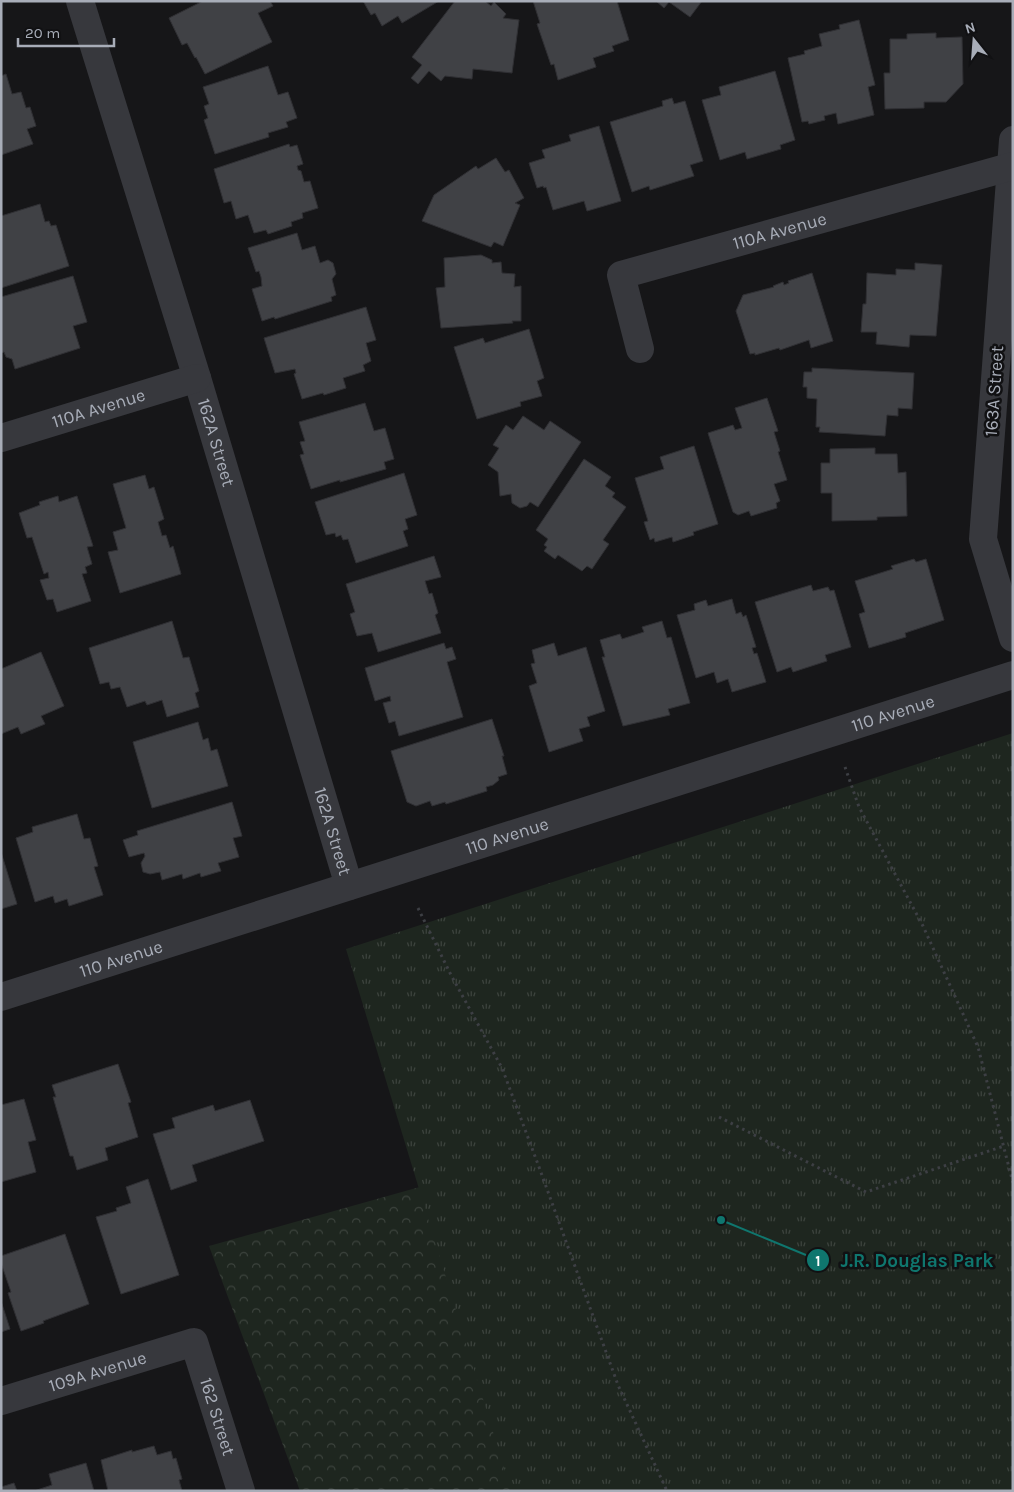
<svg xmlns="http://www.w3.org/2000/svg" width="1014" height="1492" font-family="Karla,sans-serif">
	<defs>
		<pattern id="forest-crowns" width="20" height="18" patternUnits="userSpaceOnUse" patternTransform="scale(1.25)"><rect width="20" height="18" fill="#1e261f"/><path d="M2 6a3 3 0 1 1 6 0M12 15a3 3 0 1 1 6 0" fill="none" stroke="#3c433d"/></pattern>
		<pattern id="park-tufts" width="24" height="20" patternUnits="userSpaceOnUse" patternTransform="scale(1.25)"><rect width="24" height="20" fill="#1e261f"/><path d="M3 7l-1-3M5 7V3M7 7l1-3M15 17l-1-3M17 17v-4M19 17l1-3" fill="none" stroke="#3c433d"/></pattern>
	</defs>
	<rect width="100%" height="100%" fill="#161618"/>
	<path fill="url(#forest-crowns)" d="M441 1181 637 1491H300L209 1246Z"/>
	<path fill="url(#park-tufts)" d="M1013 733V1491H511L346 949Z"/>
	<path fill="#404145" stroke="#303034" d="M203 1H270L273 6 258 13 272 42 205 74 196 57 195 58 187 43 182 45 169 18Z
		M363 1H439L402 23 398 16 382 26 375 13 371 15Z
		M455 1H485L491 6 494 2 506 14 503 18 519 20 512 73 473 69 472 79 445 76 441 81 429 71 418 84 411 78 422 65 412 57Z
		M533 1H617L629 40 612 46 614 51 593 58 596 67 558 80 554 64 551 65 537 24 540 23Z
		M656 1H702L690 17 669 2 664 8Z
		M859 20 875 85 868 87 874 115 838 124 836 113 824 116 825 120 809 124 808 121 802 122 788 58 805 54 804 51 822 46 819 34 840 29 839 25Z
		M936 33V38L962 37 963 84 946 102H924V108L885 109 884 73H890V39H907V34Z
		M268 66 278 95 288 92 297 118 286 122 288 127 268 133 269 137 215 154 204 120 208 118 204 106 209 104 203 87Z
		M775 71 795 140 780 145 781 149 747 159 745 152 720 160 702 100 721 95 719 87Z
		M6 74 12 94 21 92 26 108 30 107 36 126 27 129 33 144 1 155V76Z
		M672 98 674 104 685 101 703 161 690 165 694 176 650 190 649 186 632 192 610 122 663 106 662 101Z
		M599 126 621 201 587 211 584 201 553 210 546 187 544 188 543 186 537 188 529 163 545 158 542 150 571 141 569 135Z
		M289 144 290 147 297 145 303 164 297 166 298 170 301 171 304 182 310 181 318 208 302 213 303 218 291 222 292 226 268 234 266 230 254 233 248 215 236 219 231 201 224 203 214 169Z
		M496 158 505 172 509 170 524 198 515 203 520 205 503 246 494 242 491 247 422 221 434 195 476 166 478 169Z
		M40 204 45 222 49 221 51 226 56 225 69 266 1 288V216Z
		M297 233 302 250 315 246 320 263 328 260 333 263 336 274 332 279 336 295 331 297 332 301 275 319 274 317 262 321 252 289 262 286 261 277 259 271 256 272 248 248Z
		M481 255 492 260V263L501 262 502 273 515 274 514 287 521 286V321H512L513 323 441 328 436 288 445 287 444 258Z
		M915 263 942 265 936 336 910 335 909 347 876 344 877 332H861L863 304H866L867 273 896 275V269L915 270Z
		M812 273 833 341 811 348 809 340 780 350 779 348 755 355V353L750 354 736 311 743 295 774 287 773 286 783 282 784 285 789 283 788 281Z
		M73 276 87 322 73 326 80 348 15 369 12 359 6 357 4 352 1 353V297Z
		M366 307 376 340 366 343 371 361 363 365 365 371 343 378 346 388 324 395 323 393 302 399 294 374 296 373 295 369 275 373 264 338Z
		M529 329 544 378 537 381 542 396 520 402 521 406 477 419 454 347 483 338 485 343Z
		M812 368 914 373 912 409 898 408V416L887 415 885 436 819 432 820 427H816L817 399 807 398V387H803L804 372H812Z
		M767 398 778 431 774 432 780 451 778 452 787 480 774 484 780 501 776 503 777 508 751 516 749 511 738 515 733 512 708 433 733 425 735 430 742 428 735 408Z
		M365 403 374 431 385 428 394 459 384 462 386 469 340 482V480L311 489 300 455 304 454 300 442 305 441 299 422Z
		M523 416 544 430 550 421 581 442 538 507 530 502 527 506 520 508 512 503 511 494 500 496 498 472 488 465 499 448 493 445 506 425 513 430Z
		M694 446 718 524 693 532 694 535 673 542 672 537 655 542 654 538 650 540 644 522 648 521 635 478 664 469 660 457Z
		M875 448V454H897L898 473 906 472 907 516 877 517V520L832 521V493H821V463H830V449Z
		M584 459 611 477 605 486 615 493 612 497 626 507 603 540 609 544 592 569 587 566 582 571 558 555 555 559 544 551 547 547 544 545 548 539 536 530Z
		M404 473 417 515 405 519 408 529 403 531 408 546 356 563 348 539 343 540 341 535 336 537 335 533 326 535 315 502Z
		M145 475 149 489 154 487 164 519 158 522 162 536 166 535 170 548 173 546 181 574 120 593 108 552 118 550 113 532 126 528 113 484Z
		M58 496 59 502 77 496 93 546 87 547 92 564 85 567 87 573 82 574 91 601 57 612 53 599 47 600 40 580 49 578 48 572 44 574 32 537 27 538 19 513 40 505 39 502Z
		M434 556 441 577 425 581 429 594 432 593 438 613 435 615 441 633 378 652 372 633 357 636 350 614 355 612 346 584Z
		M914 559 916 562 926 559 944 620 905 633 906 637 869 648 859 614 865 612 855 581 893 569 891 566Z
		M811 585 813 591 828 587 830 591 834 590 851 647 825 655 827 661 793 672 791 667 777 672 755 602Z
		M732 599 736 614 741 612 743 617 746 615 756 647 752 648 754 654 757 653 766 682 732 692 728 679 717 683 714 672 696 678 677 615 695 610 694 604 706 600 708 606Z
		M172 621 183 658 189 657 199 691 195 693 199 707 167 717 162 700 147 705 145 701 127 707 120 687 111 689 109 682 100 684 89 648Z
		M662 621 667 638 671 637 690 703 668 709 670 715 623 726 602 657H605L600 640 620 634 622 639 644 632 642 627Z
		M444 643 446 649 452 647 456 659 447 662 463 717 399 736 395 721 389 723 383 703 391 701 390 696 375 701 365 668Z
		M554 643 558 656 586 647 605 711 587 717 590 726 579 729 583 741 549 752 529 686 537 683 531 664 535 663 532 650Z
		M41 652 64 706 41 716 45 724 21 734 18 727 1 734V669Z
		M492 719 504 756H502L507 774 498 777 499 780 493 785 486 787 487 791 446 804 445 802 432 806 430 801 416 806 407 802 391 751Z
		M198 722 203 740 208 738 211 751 217 749 228 786 152 808 133 742Z
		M232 802 242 836 233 838 239 857 218 863 221 871 201 877 200 873 183 879 182 874 162 880 160 872 150 874 143 872 141 863 145 856 144 853 129 857 123 840 138 835 137 831Z
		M77 814 84 839 90 838 98 866 94 867 103 895 69 906 67 899 55 903 53 896 35 902 16 838 33 832 32 827Z
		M1 852 17 904 1 909Z
		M118 1064 131 1102 128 1103 138 1137 105 1148 108 1160 77 1170 73 1156H70L53 1097H56L52 1085Z
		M24 1099 36 1140 28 1142 36 1172 1 1182V1105Z
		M250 1100 264 1141 192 1165 197 1181 171 1190 153 1134 175 1128 172 1118 213 1105 215 1111Z
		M148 1179 179 1275 121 1294 96 1217 117 1211 116 1208 131 1203 126 1187Z
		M65 1234 89 1304 43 1321 44 1323 21 1331 8 1293 11 1292 1 1263V1256Z
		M1 1301 10 1329 1 1332Z
		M154 1446 157 1455 171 1451 173 1459 176 1458 182 1479 179 1480 182 1491H108L101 1460 132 1450V1452Z
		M86 1463 94 1491H34L52 1485 49 1474Z
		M14 1483 17 1491H1V1487Z"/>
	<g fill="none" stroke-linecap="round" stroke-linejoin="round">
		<path stroke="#3d3f44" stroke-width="3" stroke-dasharray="2.5 4" stroke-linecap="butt" d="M845 767 859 807 923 926 978 1047 1013 1183
			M418 908 451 975 502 1068 539 1167 618 1385 667 1491
			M719 1117 866 1192 1004 1146"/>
		<g stroke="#37383d" stroke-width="28">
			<path id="s1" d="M80 1 197 378 349 886"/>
			<path d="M1013 140 983 539 1013 638"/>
			<path id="s2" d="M640 349 621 275 1013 166"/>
			<path id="s3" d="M1 438 197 378"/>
			<path id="s4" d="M1 997 1013 675"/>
			<path id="s5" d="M1 1401 194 1342 241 1491"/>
		</g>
	</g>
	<g text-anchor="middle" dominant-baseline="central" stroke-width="5" stroke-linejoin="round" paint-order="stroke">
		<g font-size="18" fill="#a8adb8" stroke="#111113">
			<text stroke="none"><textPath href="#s2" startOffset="241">110A Avenue</textPath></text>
			<text transform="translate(994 391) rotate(-86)">163A Street</text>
			<text stroke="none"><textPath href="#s3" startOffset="102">110A Avenue</textPath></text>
			<text stroke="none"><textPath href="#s1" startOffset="462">162A Street</textPath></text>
			<text stroke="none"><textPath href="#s4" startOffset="936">110 Avenue</textPath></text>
			<text stroke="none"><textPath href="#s1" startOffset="868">162A Street</textPath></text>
			<text stroke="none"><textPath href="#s4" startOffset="531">110 Avenue</textPath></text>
			<text stroke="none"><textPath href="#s4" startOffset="126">110 Avenue</textPath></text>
			<text stroke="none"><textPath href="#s5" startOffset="101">109A Avenue</textPath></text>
			<text stroke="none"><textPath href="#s5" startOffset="280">162 Street</textPath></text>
		</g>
	</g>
	<path fill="none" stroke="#0f766e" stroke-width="2" d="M721 1220L818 1260"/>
	<g fill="#0f766e" stroke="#111113" stroke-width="2">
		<circle cx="721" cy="1220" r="5"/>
		<circle cx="818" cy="1260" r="12"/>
	</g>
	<g font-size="15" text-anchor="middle" font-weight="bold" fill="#fff">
		<text x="818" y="1266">1</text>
	</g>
	<g font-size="19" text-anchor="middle" font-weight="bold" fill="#0f766e" stroke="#111113" stroke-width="5" stroke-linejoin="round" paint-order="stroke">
		<text x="917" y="1267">J.R. Douglas Park</text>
	</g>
	<rect width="1014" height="1492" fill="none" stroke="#a8adb8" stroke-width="5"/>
	<g transform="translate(974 40) rotate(343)" stroke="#111113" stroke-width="4" paint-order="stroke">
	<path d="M0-4L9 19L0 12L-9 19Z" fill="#a8adb8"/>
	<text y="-8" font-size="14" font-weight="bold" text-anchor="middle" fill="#a8adb8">N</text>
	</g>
	<path d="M18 38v8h96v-8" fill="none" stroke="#a8adb8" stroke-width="2.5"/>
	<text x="25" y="38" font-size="15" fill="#a8adb8" stroke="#111113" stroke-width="4" paint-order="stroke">20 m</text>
</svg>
